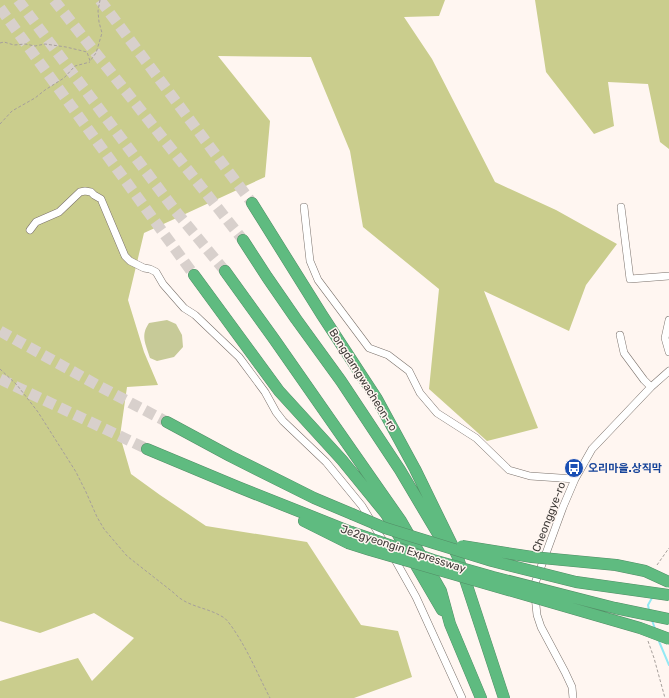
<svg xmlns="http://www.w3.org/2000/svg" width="669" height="698" font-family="Rubik,'Noto Sans KR',sans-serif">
	<rect width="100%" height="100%" fill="#fff6f1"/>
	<path fill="#c7ca98" d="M167 320 176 324 182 335 183 347 174 357 157 361 150 358C146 344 140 336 149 323Z"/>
	<path fill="#cacd8d" d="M0 0H445L439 16 404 17 432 59 495 182 556 210 617 244 586 285 569 331 484 291 538 428 487 441 429 389 439 289 363 227 350 151 311 57 218 56 270 121 265 177 144 233 128 300 144 352 158 385 127 387 120 436 131 474 160 495 206 526 307 542 361 625 398 631 412 677 354 698H0V681L78 658 92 681 134 638 94 613 40 633 0 621Z
		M535 0H669V149L660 142 648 84 608 82 614 126 594 134 546 72Z"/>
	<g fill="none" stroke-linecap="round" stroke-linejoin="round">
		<path stroke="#93e9f4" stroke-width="2" d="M649 610 648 605 653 596
			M652 620 655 629
			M658 639 669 665"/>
		<path stroke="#d8d0cc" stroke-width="11" stroke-dasharray="11 5.5" stroke-linecap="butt" d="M18 0 174 209 225 271
			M54 0 243 240
			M100 0 252 203
			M0 8 194 275
			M0 331 97 385 167 422
			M0 379 147 449"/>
		<g stroke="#7a716b" stroke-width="8">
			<path id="minor" d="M304 207 310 261 318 280 369 348 388 355 409 371 420 393 437 413 476 438 509 470 530 476 575 479
				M621 207 630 279 669 276
				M30 230 36 222 59 212 80 192 85 191 91 192 94 195 101 199 125 256 130 261 144 268 150 269 156 272 163 284 184 308 195 315 239 357 265 392 276 412 283 421 326 462 362 506 385 544
				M669 320 665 338 669 352
				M620 335 624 353 644 380 651 387
				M393 556 416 597 462 698
				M573 698 572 687 565 672 541 627 537 615 534 586 563 507 575 479 592 449 651 387 669 371"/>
		</g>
		<g stroke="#538e66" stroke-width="12">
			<path id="highway" d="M252 203 322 315 377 399 415 469 457 555 504 698
				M243 240 267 277 296 319 341 381 400 470 438 534 443 543
				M225 271 274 339 401 521 441 591 450 624 481 698
				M194 275 279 391 342 460 386 514 442 610
				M167 422 230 456 314 498 352 514
				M147 449 238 487 351 532
				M304 521 348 543"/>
		</g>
		<path stroke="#a69f9b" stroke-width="1" stroke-dasharray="3 2" stroke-linecap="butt" d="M0 43 4 42 14 45 25 44 35 46 45 44 66 47 87 52 90 61 96 53 102 33 99 22 98 11 100 0
			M0 124 12 111 35 98 45 90 64 78 75 66 90 62
			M0 369 17 385 38 412 76 472 86 492 97 517 104 529 127 556 174 593C187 607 206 607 221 616 226 618 229 623 232 627 248 650 257 673 270 698
			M657 565 669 548
			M648 641 654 658 665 698"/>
		<use href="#minor" stroke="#fff" stroke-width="7"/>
		<use href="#highway" stroke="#5fbb80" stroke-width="11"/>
		<g stroke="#538e66" stroke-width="12" stroke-linecap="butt">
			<path id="highway-bridge" d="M352 514 385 528 492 561 576 582 669 595
				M351 532 433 560 493 577 615 608 669 619
				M348 543 370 550 640 628 669 639
				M462 546 532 557 616 565 645 571 669 582"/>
		</g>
		<use href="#highway-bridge" stroke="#5fbb80" stroke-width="11"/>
	</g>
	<defs>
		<g id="bus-disc" transform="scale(1)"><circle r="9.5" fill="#1a4fb4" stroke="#fff6f1"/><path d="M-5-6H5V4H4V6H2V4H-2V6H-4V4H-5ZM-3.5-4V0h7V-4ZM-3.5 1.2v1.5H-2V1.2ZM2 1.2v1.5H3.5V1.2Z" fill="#fff"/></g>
	</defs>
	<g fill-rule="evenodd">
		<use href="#bus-disc" x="574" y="468"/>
	</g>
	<g text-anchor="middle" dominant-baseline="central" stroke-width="3" stroke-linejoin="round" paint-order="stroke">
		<g font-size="11" fill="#3d3936" stroke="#fff6f1">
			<text transform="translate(363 380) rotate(58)">Bongdamgwacheon-ro</text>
			<text transform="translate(549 517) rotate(-69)">Cheonggye-ro</text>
			<text transform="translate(403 549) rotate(18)">Je2gyeongin Expressway</text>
		</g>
		<g font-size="11" font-weight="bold" fill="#164399" stroke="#fff6f1" text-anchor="start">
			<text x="588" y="468">오리마을.상직막</text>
		</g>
	</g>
</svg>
